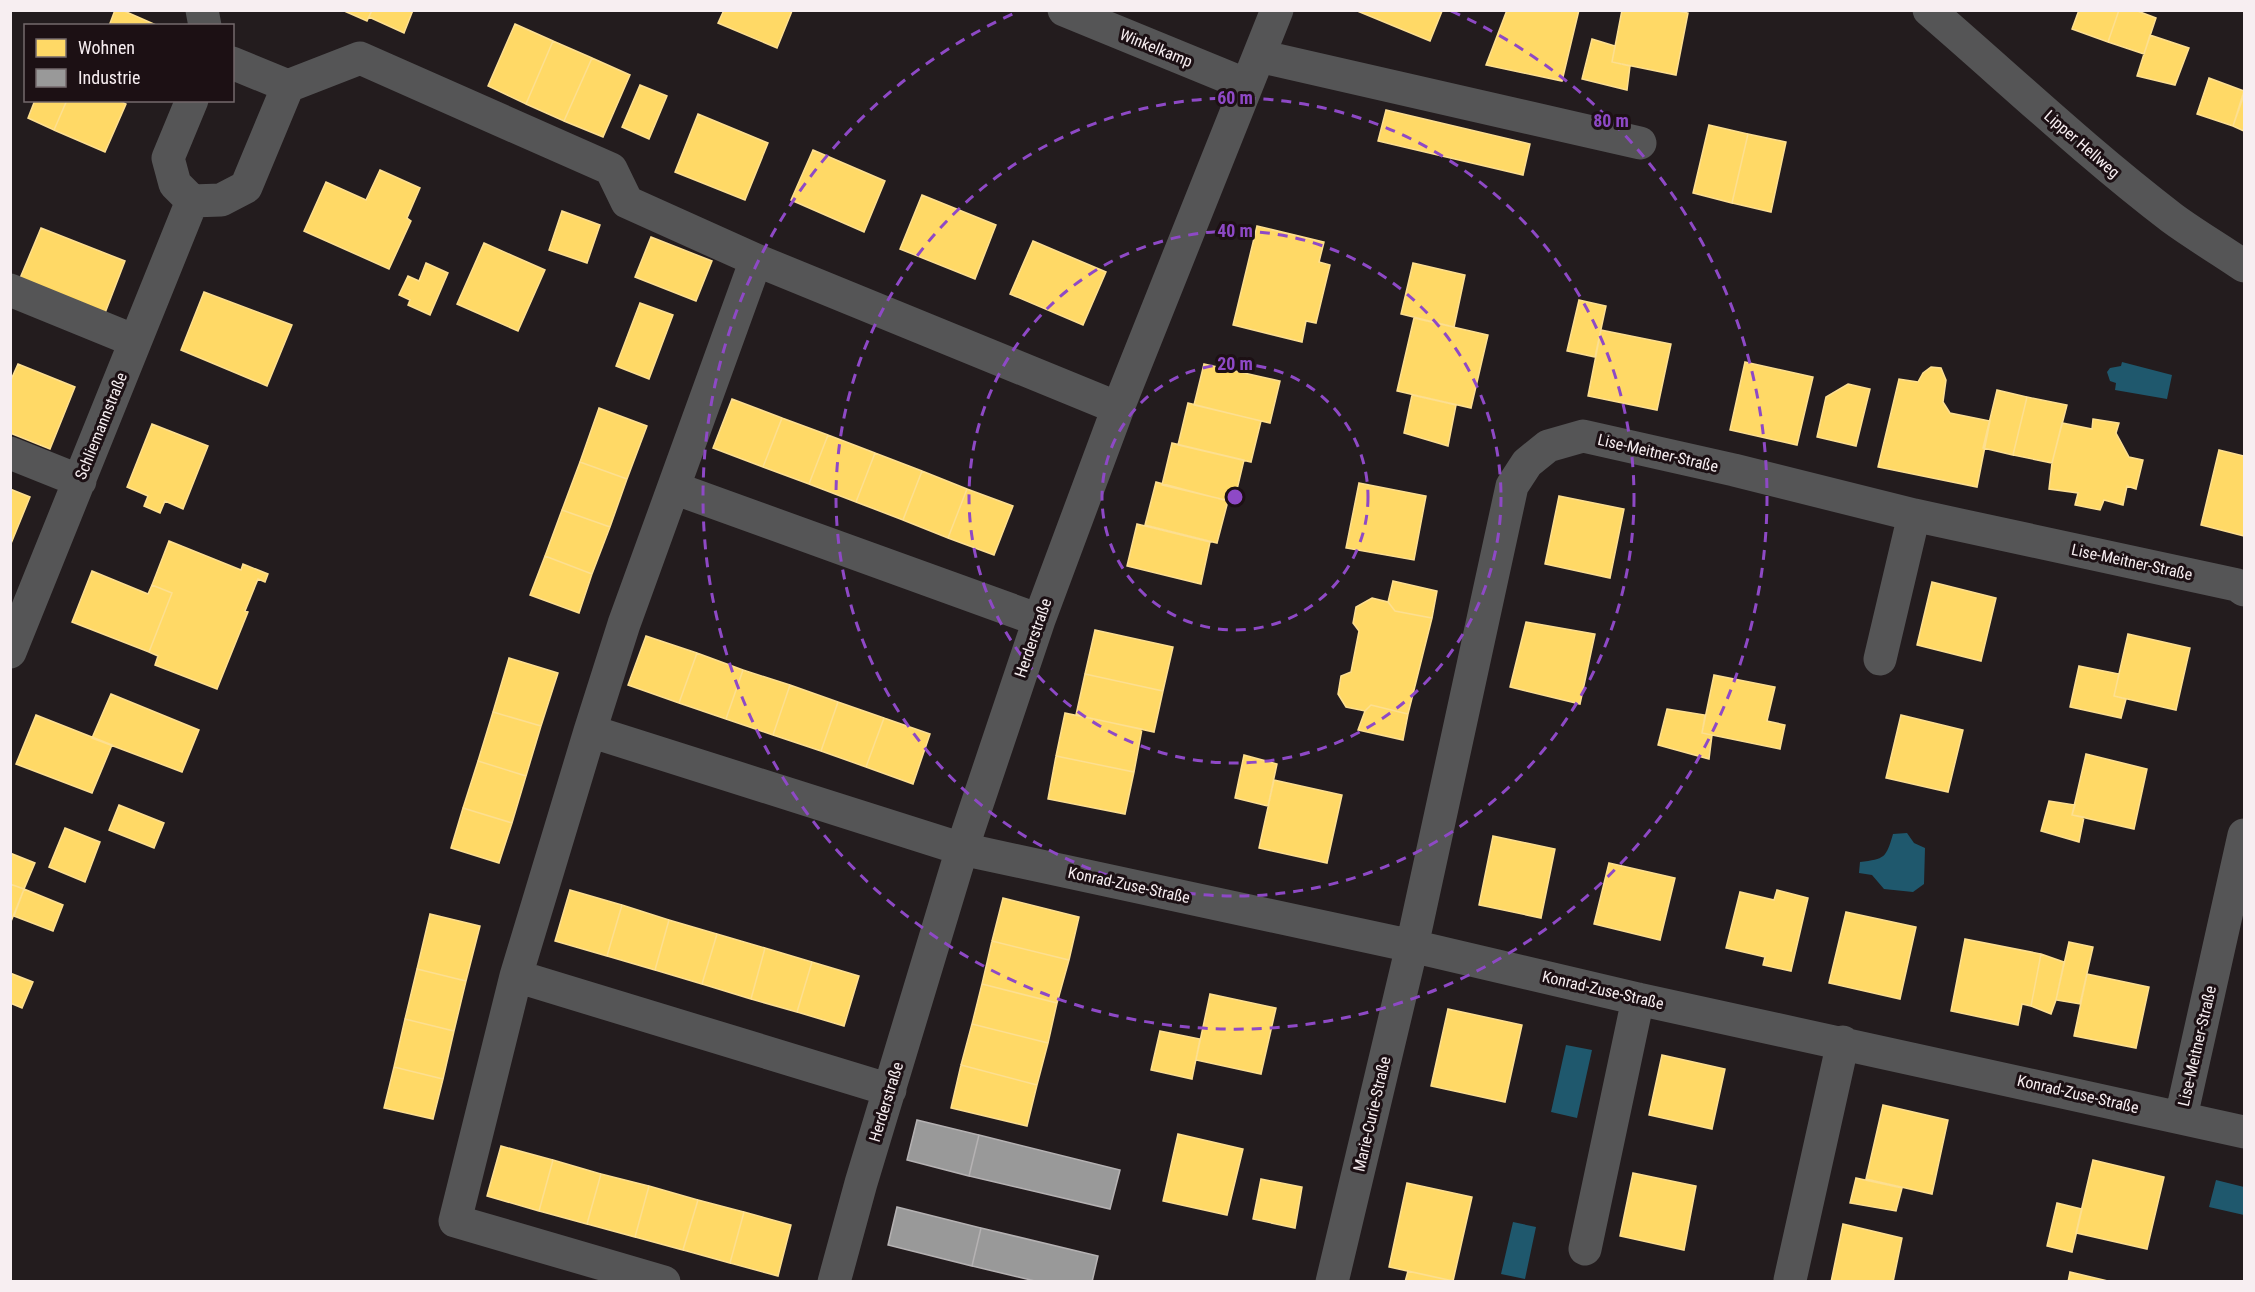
<svg xmlns="http://www.w3.org/2000/svg" width="2255" height="1292" font-family="'Roboto Condensed',sans-serif">
	<rect width="100%" height="100%" fill="#231c1e"/>
	<path fill="#1f586d" d="M2122 362 2172 375 2167 399 2115 390 2116 383 2110 381 2107 372 2110 368 2121 366Z
		M1907 833 1914 843 1925 848 1924 884 1913 892 1884 889 1872 875 1859 873 1860 862C1885 859 1886 858 1893 834Z
		M1566 1045 1592 1050 1577 1118 1551 1112Z
		M2216 1180 2244 1187V1215L2209 1207Z
		M1513 1222 1536 1227 1525 1279 1501 1274Z"/>
	<path fill="#ffd966" stroke="#fddf90" stroke-width="1.5" d="M115 10H122L156 25 109 26Z
		M342 10H372L367 21Z
		M372 10H413L404 33 369 17Z
		M724 10H791L792 11 777 48 718 23Z
		M1355 10H1440L1442 11 1430 41Z
		M1507 10H1579L1562 81 1486 65Z
		M1622 10H1673L1688 13 1676 75 1612 62Z
		M2079 10H2119L2108 42 2072 29Z
		M2119 10H2135L2156 18 2144 54 2108 42Z
		M515 24 553 41 526 104 488 86Z
		M2150 35 2189 48 2175 85 2137 76Z
		M1592 39 1615 46 1612 62 1630 66 1627 90 1582 79Z
		M553 41 592 58 564 121 526 104Z
		M592 58 630 75 603 137 564 121Z
		M2209 78 2244 91 2233 126 2197 114Z
		M640 85 667 96 649 139 622 127Z
		M2244 95V131L2233 126Z
		M35 100H67L54 130 28 118Z
		M67 100H123L122 102 126 104 105 152 54 130Z
		M1386 110 1530 144 1523 175 1378 141Z
		M698 114 768 143 745 200 675 172Z
		M1709 125 1748 134 1732 203 1693 193Z
		M1748 134 1786 142 1771 212 1732 203Z
		M813 150 885 181 864 232 791 200Z
		M380 170 420 188 407 218 411 221 389 269 304 231 326 182 366 200Z
		M922 195 996 225 975 279 900 249Z
		M562 211 600 225 587 263 549 250Z
		M1257 226 1324 242 1319 262 1330 265 1316 323 1306 321 1302 342 1233 325Z
		M41 228 125 261 105 313 18 283Z
		M651 237 712 261 696 301 635 277Z
		M1033 241 1106 272 1083 325 1010 294Z
		M484 243 545 270 518 331 457 304Z
		M426 263 448 273 430 315 408 305 410 300 399 295 408 276 419 281Z
		M1413 263 1465 275 1454 327 1401 314Z
		M204 292 292 325 267 386 181 350Z
		M1579 300 1606 306 1595 357 1567 351Z
		M640 303 673 315 649 379 616 366Z
		M1414 318 1488 335 1471 408 1397 391Z
		M1601 330 1671 344 1657 410 1588 396Z
		M1745 362 1813 377 1797 445 1730 430Z
		M18 364 75 387 50 449 10 433V382Z
		M1204 364 1280 381 1270 423 1194 405Z
		M1931 367 1941 368 1946 380 1943 402 1950 413 1990 421 1977 487 1878 467 1899 379 1918 382 1923 373Z
		M1848 384 1870 389 1856 446 1817 437 1826 397Z
		M1997 390 2027 397 2013 455 1983 448Z
		M1412 395 1456 405 1448 446 1404 433Z
		M2027 397 2067 405 2052 463 2013 455Z
		M732 399 782 418 763 467 713 448Z
		M1188 403 1261 421 1251 462 1178 445Z
		M599 408 647 426 627 479 580 462Z
		M782 418 828 435 809 484 763 467Z
		M2093 419 2119 423 2116 433 2129 457 2143 460 2136 489 2127 486 2123 505 2104 500 2100 510 2075 505 2078 493 2049 489 2052 463 2062 423 2092 429Z
		M152 424 208 446 183 509 165 501 160 513 144 506 148 496 127 487Z
		M828 435 875 453 856 502 809 484Z
		M1172 443 1244 460 1234 502 1162 485Z
		M2219 450 2244 456V536L2201 525Z
		M875 453 922 471 903 520 856 502Z
		M580 462 627 479 610 527 562 510Z
		M922 471 967 489 948 538 903 520Z
		M1156 482 1228 501 1217 543 1145 525Z
		M1359 483 1426 496 1414 560 1346 548Z
		M10 489 30 497 10 546Z
		M967 489 1013 506 994 555 948 538Z
		M1559 496 1624 509 1610 578 1545 564Z
		M562 510 610 527 592 574 545 556Z
		M1137 524 1210 542 1201 584 1127 566Z
		M169 541 241 570 243 564 268 574 265 582 258 579 245 611 248 612 217 689 155 665 158 656 149 652 172 593 152 585Z
		M545 556 592 574 579 613 530 595Z
		M92 571 148 594 152 585 172 593 149 652 72 622Z
		M1393 581 1437 591 1432 618 1395 611 1388 602Z
		M1932 582 1996 598 1981 661 1917 645Z
		M1372 598 1388 602 1395 611 1432 618 1408 714 1371 705 1365 711 1346 707 1338 694 1341 676 1351 672 1359 631 1353 623 1356 607Z
		M1526 622 1595 634 1580 704 1510 687Z
		M1095 630 1173 647 1163 691 1085 674Z
		M2128 634 2190 648 2176 710 2114 696Z
		M646 636 697 653 679 703 628 685Z
		M697 653 743 670 726 719 679 703Z
		M509 658 558 673 541 726 493 712Z
		M2079 666 2119 674 2114 696 2126 699 2121 718 2070 707Z
		M743 670 790 685 773 735 726 719Z
		M1085 674 1163 691 1154 732 1076 715Z
		M1714 675 1775 687 1767 721 1785 725 1780 749 1702 733Z
		M790 685 838 702 821 751 773 735Z
		M111 694 199 730 182 772 92 738Z
		M838 702 884 718 866 767 821 751Z
		M1371 705 1408 714 1403 740 1358 730 1365 711Z
		M1667 709 1705 715 1702 733 1712 735 1709 759 1658 745Z
		M493 712 541 726 526 776 478 761Z
		M1065 713 1142 729 1134 772 1056 756Z
		M36 715 112 745 92 793 16 764Z
		M1901 715 1963 730 1948 792 1886 778Z
		M884 718 930 734 913 784 866 767Z
		M2086 754 2147 769 2134 829 2072 815Z
		M1244 755 1277 764 1268 806 1235 798Z
		M1056 756 1134 772 1125 814 1048 799Z
		M478 761 526 776 512 823 463 808Z
		M1274 780 1342 795 1327 863 1259 848Z
		M2049 801 2075 805 2072 815 2084 817 2079 842 2041 831Z
		M119 805 164 823 154 848 109 830Z
		M463 808 512 823 499 863 451 848Z
		M65 828 100 842 85 882 49 867Z
		M1493 836 1555 849 1541 918 1479 905Z
		M10 853 35 863 24 889 10 884Z
		M1609 863 1675 878 1660 940 1594 924Z
		M10 884 24 889 10 924Z
		M24 889 63 905 53 931 14 916Z
		M570 890 622 905 607 956 555 941Z
		M1777 890 1808 898 1791 971 1763 965 1765 957 1726 948 1740 892 1774 900Z
		M1003 898 1079 917 1069 960 992 941Z
		M622 905 669 920 655 970 607 956Z
		M1846 912 1916 927 1900 999 1829 983Z
		M430 914 480 926 466 981 417 969Z
		M669 920 717 934 702 984 655 970Z
		M717 934 765 948 751 999 702 984Z
		M1965 939 2041 954 2031 1006 2022 1004 2018 1025 1951 1011Z
		M992 941 1069 960 1057 1003 982 984Z
		M2069 942 2093 947 2080 1004 2056 1000Z
		M765 948 812 962 797 1012 751 999Z
		M2041 954 2064 962 2056 1000 2051 1014 2031 1006Z
		M812 962 859 976 844 1026 797 1012Z
		M417 969 466 981 454 1031 405 1019Z
		M10 973 33 982 22 1008 10 1003Z
		M2087 974 2149 987 2136 1048 2074 1036Z
		M982 984 1057 1003 1048 1043 972 1024Z
		M1210 994 1276 1008 1261 1074 1196 1060Z
		M1448 1009 1522 1025 1505 1102 1431 1086Z
		M405 1019 454 1031 443 1079 394 1067Z
		M972 1024 1048 1043 1037 1085 961 1065Z
		M1160 1031 1200 1039 1192 1079 1151 1070Z
		M1662 1055 1725 1069 1712 1129 1649 1115Z
		M961 1065 1037 1085 1027 1126 951 1108Z
		M394 1067 443 1079 433 1119 384 1108Z
		M1883 1105 1948 1120 1932 1194 1866 1179Z
		M1178 1134 1243 1149 1227 1215 1163 1201Z
		M501 1146 553 1160 539 1211 487 1196Z
		M553 1160 601 1174 587 1224 539 1211Z
		M2093 1160 2164 1177 2147 1249 2076 1233Z
		M1633 1173 1696 1186 1684 1250 1620 1236Z
		M601 1174 649 1186 635 1237 587 1224Z
		M1856 1178 1902 1188 1896 1211 1850 1203Z
		M1261 1179 1302 1187 1295 1228 1253 1219Z
		M1407 1183 1472 1197 1453 1281 1389 1267Z
		M649 1186 698 1200 683 1250 635 1237Z
		M698 1200 744 1212 730 1263 683 1250Z
		M2057 1203 2082 1209 2072 1252 2047 1246Z
		M744 1212 791 1225 778 1276 730 1263Z
		M1843 1224 1902 1238 1893 1282H1831Z
		M1408 1271 1453 1281 1454 1282H1405Z
		M2070 1272 2112 1282H2068Z"/>
	<path fill="#999" stroke="#b5b2b3" stroke-width="1.5" d="M917 1120 979 1135 969 1176 907 1160Z
		M979 1135 1120 1170 1110 1209 969 1176Z
		M897 1207 981 1228 972 1266 888 1245Z
		M981 1228 1098 1256 1092 1282H1039L972 1266Z"/>
	<g fill="none" stroke-linecap="round" stroke-linejoin="round">
		<path stroke="#555556" stroke-width="33" d="M202 10 205 26
			M1064 10 1247 85
			M1929 10C2010 80 2087 153 2172 218 2195 235 2221 250 2244 266
			M1259 56 1640 143
			M288 86 360 58 611 169 627 202 756 260 624 624 590 731 516 976 455 1221 664 1282
			M192 100 168 158 175 184 192 201 221 200 246 187 288 86 232 63
			M756 260 1118 408
			M10 290 135 341
			M10 453 80 481
			M674 488 1039 620
			M10 652 192 201
			M1880 659 1914 515
			M590 731 962 849 1412 946 1638 999 2244 1132
			M516 976 890 1090
			M2181 1117 2244 835
			M1585 1249 1638 999
			M1790 1280 1843 1042
			M834 1282 861 1183 962 849 1039 620 1118 408 1277 10
			M1332 1282 1412 946 1512 486 1527 463 1548 446 1583 436 1734 470 1914 515 2237 585 2244 590"/>
	</g>
	<g fill="none" stroke="#8e49c6" stroke-width="3" stroke-dasharray="10 8">
		<circle cx="1235" cy="497" r="133"/>
		<circle cx="1235" cy="497" r="266"/>
		<circle cx="1235" cy="497" r="399"/>
		<path d="M1451 11A532 532 0 1 1 1019 11"/>
	</g>
	<g text-anchor="middle" dominant-baseline="central" stroke-width="6" stroke-linejoin="round" paint-order="stroke">
		<g font-size="16" fill="#f7eef1" stroke="#1c1014">
			<text transform="translate(1156 48) rotate(22)">Winkelkamp</text>
			<text transform="translate(2082 144) rotate(41)">Lipper Hellweg</text>
			<text transform="translate(101 426) rotate(-68)">Schliemannstraße</text>
			<text transform="translate(1658 453) rotate(13)">Lise-Meitner-Straße</text>
			<text transform="translate(2132 562) rotate(12)">Lise-Meitner-Straße</text>
			<text transform="translate(1033 638) rotate(-71)">Herderstraße</text>
			<text transform="translate(1129 885) rotate(12)">Konrad-Zuse-Straße</text>
			<text transform="translate(1603 990) rotate(13)">Konrad-Zuse-Straße</text>
			<text transform="translate(2197 1046) rotate(-77)">Lise-Meitner-Straße</text>
			<text transform="translate(2078 1094) rotate(13)">Konrad-Zuse-Straße</text>
			<text transform="translate(886 1102) rotate(-73)">Herderstraße</text>
			<text transform="translate(1372 1114) rotate(-77)">Marie-Curie-Straße</text>
		</g>
	</g>
	<circle cx="1235" cy="497" r="9" fill="#8e49c6" stroke="#1c1014" stroke-width="3"/>
	<g font-size="18" text-anchor="middle" font-weight="bold" fill="#8e49c6" stroke="#1c1014" stroke-width="6" stroke-linejoin="round" paint-order="stroke">
		<text x="1235" y="104">60 m</text>
		<text x="1611" y="127">80 m</text>
		<text x="1235" y="237">40 m</text>
		<text x="1235" y="370">20 m</text>
	</g>
	<rect width="2255" height="1292" fill="none" stroke="#f7eef1" stroke-width="24"/>
	<rect x="24" y="24" width="210" height="78" fill="#1c1014" stroke="#74696c" stroke-width="1.5"/>
	<rect x="36" y="39" width="30" height="18" fill="#ffd966" stroke="#74696c" stroke-width="1.5"/>
	<text x="78" y="54" font-size="18" fill="#f7eef1">Wohnen</text>
	<rect x="36" y="69" width="30" height="18" fill="#999999" stroke="#74696c" stroke-width="1.5"/>
	<text x="78" y="84" font-size="18" fill="#f7eef1">Industrie</text>
</svg>
